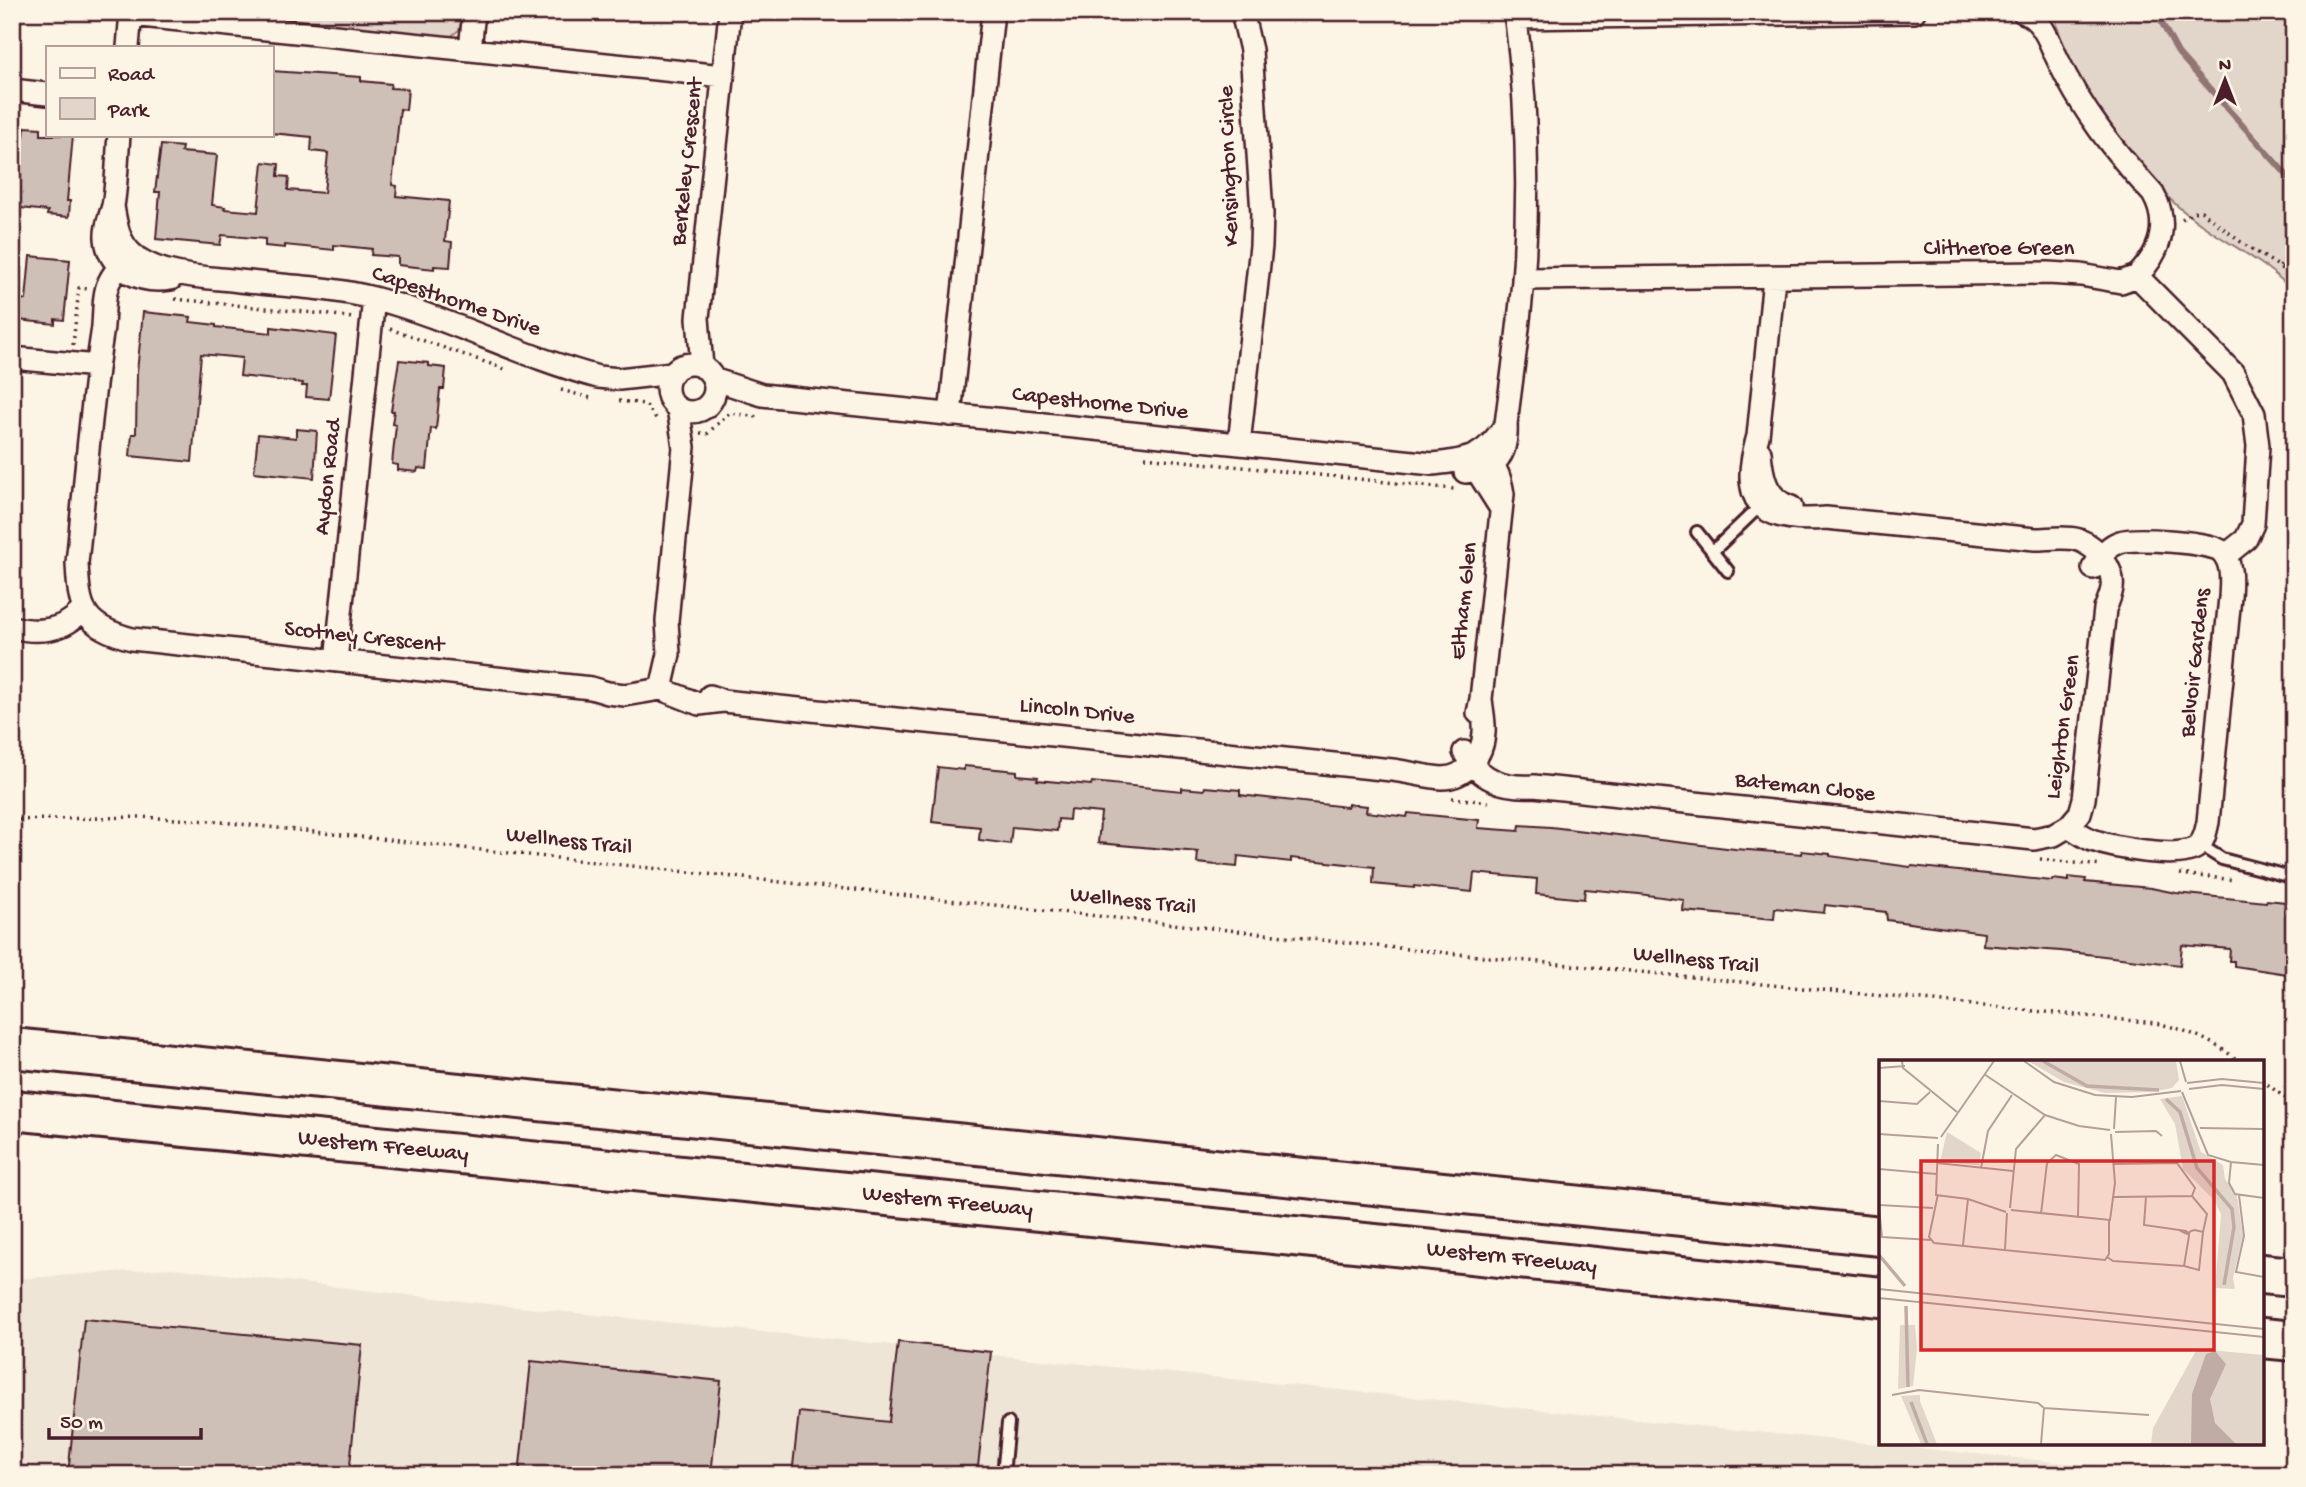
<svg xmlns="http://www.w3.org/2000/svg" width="2306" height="1487" font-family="'Gochi Hand',sans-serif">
	<rect width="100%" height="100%" fill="#fcf5e5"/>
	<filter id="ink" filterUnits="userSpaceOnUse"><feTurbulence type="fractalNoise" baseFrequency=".0143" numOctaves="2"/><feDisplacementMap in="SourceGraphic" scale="14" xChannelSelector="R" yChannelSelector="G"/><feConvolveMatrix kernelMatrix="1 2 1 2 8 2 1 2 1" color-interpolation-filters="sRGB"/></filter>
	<g filter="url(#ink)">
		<path fill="#eee5d7" d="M172 1268 497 1305 2185 1475H12V1279Z"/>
		<path fill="#e2d5ca" stroke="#967a7a" stroke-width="2" d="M200 12H465L459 30 449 38Z
			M2054 12H2294V292C2265 261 2229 245 2195 220 2148 186 2091 111 2068 58 2061 44 2058 27 2054 12Z"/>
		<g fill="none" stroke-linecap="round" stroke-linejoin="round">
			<path stroke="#917474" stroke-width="6" d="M2156 12 2178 53 2294 183"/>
		</g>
		<path fill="#cfc0b7" stroke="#4a1f2b" stroke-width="2" d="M271 71 361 77V81L391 84 390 88 408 89 406 110 400 109 392 185 397 186 396 196 449 201 445 241 452 242 450 267 434 266V269L398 265V257L371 255 372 249 334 245V250L285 245V248L265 246V239L222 235 220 245 156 239 160 192H155L161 145 182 147 181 152 217 155 212 205 225 207 224 209 258 212 263 162 279 164 278 176 289 177 288 190 324 193 328 153 311 151 312 137 271 133Z
			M25 127 41 128V135H73L67 201H70L69 217 47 215 48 211 12 207V134L24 136Z
			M30 256 70 260 64 320 55 319V324L18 320 21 299 26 300Z
			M143 312 191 317 190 322 216 325V327L271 333V327L336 335 329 399 306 397 307 386H302L303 383 240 376 242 358 201 354 192 462 130 456 132 434H136L137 372Z
			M399 360 429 363V366L446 368 444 389H440L436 429 431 428 427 469 418 468 417 472 398 470V465L392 464 396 425 392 424 394 411H391Z
			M296 429 317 431 314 478 254 472 258 434 296 438Z
			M964 766 1017 771V775L1038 777 1037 780 1091 785 1092 782 1182 791V788L1204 790 1205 787 1240 790V795L1347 807 1348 804 1367 806 1366 812 1407 817 1408 813 1479 820 1478 828 1519 831 1520 825 1551 827 1735 849 1802 854V851L1830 854V856L1910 867 1912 866 2052 881 2053 879 2069 881V877L2086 879 2085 882 2151 888 2176 893 2266 902 2267 900 2285 902 2284 912 2294 913V975L2234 966V961H2229L2230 949 2182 945 2180 965 2061 951 1983 945 1984 933 1887 920 1886 912 1825 905 1824 913 1775 908 1774 919 1683 911 1684 900 1639 894 1585 889 1584 899 1536 894 1537 879 1474 873 1472 892 1414 886V888L1373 884 1374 867 1291 858V862L1238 856 1237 867 1197 863 1198 852 1098 843 1101 813 1070 810 1069 820 1058 819 1057 831 1012 827 1010 844 979 840 980 827 932 822 938 767 964 770Z
			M84 1319 362 1345 349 1475H68Z
			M898 1342 991 1352 977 1475H792L799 1412 889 1422Z
			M531 1361 721 1381 711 1475H519Z"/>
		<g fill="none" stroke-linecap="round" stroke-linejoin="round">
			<g stroke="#4a1f2b" stroke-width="16">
				<path id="service" d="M1697 532 1728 571
					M1713 551 1762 504
					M2200 845 2222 859 2287 876
					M1003 1475 1008 1423"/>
			</g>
			<g stroke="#4a1f2b" stroke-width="26">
				<path id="minor" d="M2023 12C2043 20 2049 41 2057 58 2081 110 2115 152 2153 194 2170 224 2160 253 2137 276
					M131 15 723 76
					M1516 18 1914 12
					M128 47 131 12
					M470 49 474 12
					M12 90 47 94
					M119 135C117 158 117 183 113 206 110 217 105 226 106 238 108 270 142 284 171 279
					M113 206C116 225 119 245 136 257 165 277 206 277 239 281 285 286 332 287 377 299 452 319 522 357 598 377L619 379 673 373
					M136 257C124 263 115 269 109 282 102 297 105 317 102 334 90 410 85 487 77 563 79 610 83 626 132 639L591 688 608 693 625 695 661 689 699 704 723 701
					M1774 278 1758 436C1738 501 1759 524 1826 518L2035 539C2049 539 2066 536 2079 540 2096 546 2115 569 2112 588 2111 595 2108 602 2105 609L2084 799 2080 813 2069 826C2076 831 2084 837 2092 840 2112 847 2182 861 2198 846 2205 840 2206 830 2208 822L2230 597C2231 581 2233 563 2221 551 2211 542 2133 537 2120 542 2107 546 2101 557 2093 568
					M1523 279 2048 273 2081 275 2121 282 2137 276 2233 373 2254 414 2258 446 2253 524 2246 539 2225 556
					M12 358 97 366
					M667 388a24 24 0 1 1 48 0a24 24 0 1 1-48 0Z
					M702 367 698 318 730 12
					M713 379 762 395 1433 464C1471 460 1485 457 1506 424
					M950 415 993 12
					M1239 444 1261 246 1262 213 1251 50 1242 12
					M1760 452C1762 476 1766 499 1791 507
					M1465 472C1497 469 1508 455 1506 424 1512 376 1519 328 1523 280 1530 190 1527 101 1515 12
					M12 627C39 634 65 631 83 609
					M336 661 374 298
					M661 689 669 654 667 621 684 447 678 408
					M710 696 723 701 1392 770C1409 772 1426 777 1442 778 1466 778 1483 755 1484 733 1485 722 1482 710 1481 699
					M1478 713 1481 699 1503 494C1500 475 1496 465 1480 455L1477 471 1501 509
					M1464 752C1480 780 1503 788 1534 786L2034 839 2054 835 2069 826"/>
			</g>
			<g stroke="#4a1f2b" stroke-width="44">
				<g id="motorway">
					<path d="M12 1048 1881 1236"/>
					<path id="s1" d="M12 1110 1395 1246 1881 1297"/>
					<path d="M2262 1274 2294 1277"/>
					<path d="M2262 1338 2294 1341"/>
				</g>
			</g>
			<path stroke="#4a1f2b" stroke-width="3.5" stroke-dasharray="2 5" stroke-linecap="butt" d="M437 12 438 14
				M2277 12 2294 28
				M2182 219 2193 212 2201 211 2241 242 2280 267 2294 284
				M2280 267 2294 245
				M175 299 334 315 352 318
				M390 329 508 370
				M73 345 79 288 88 289
				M561 390 591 398
				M619 401 645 404 659 422
				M700 433 707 434 729 413 758 417
				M1145 457 1454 489
				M1452 798 1490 802
				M12 820 139 817 212 821 1377 946 2156 1023C2188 1030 2214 1041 2240 1062
				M2040 859 2102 866
				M2180 874 2235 880
				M2262 1080 2294 1105"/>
			<use href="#service" stroke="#fcf5e5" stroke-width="10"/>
			<use href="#minor" stroke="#fcf5e5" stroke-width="21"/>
			<use href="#motorway" stroke="#fcf5e5" stroke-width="38"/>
		</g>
	</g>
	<g text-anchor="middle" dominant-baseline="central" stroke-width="5" stroke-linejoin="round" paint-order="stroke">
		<g font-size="23" fill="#4a1f2b" stroke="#fcf5e5">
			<text transform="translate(688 162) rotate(-84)">Berkeley Crescent</text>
			<text transform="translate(1230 166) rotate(-92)">Kensington Circle</text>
			<text x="1999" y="249">Clitheroe Green</text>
			<text transform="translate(456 302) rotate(19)">Capesthorne Drive</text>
			<text transform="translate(1100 404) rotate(6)">Capesthorne Drive</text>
			<text transform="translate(329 477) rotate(-84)">Aydon Road</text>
			<text transform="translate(1465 601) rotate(-84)">Eltham Glen</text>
			<text transform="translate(364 638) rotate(6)">Scotney Crescent</text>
			<text transform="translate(2196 663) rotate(-84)">Belvoir Gardens</text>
			<text transform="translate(1077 712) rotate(6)">Lincoln Drive</text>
			<text transform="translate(2064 727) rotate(-82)">Leighton Green</text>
			<text transform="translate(1805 788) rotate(6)">Bateman Close</text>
			<text transform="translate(569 842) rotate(6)">Wellness Trail</text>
			<text transform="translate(1133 902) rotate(6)">Wellness Trail</text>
			<text transform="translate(1696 961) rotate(6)">Wellness Trail</text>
			<text stroke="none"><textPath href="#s1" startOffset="373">Western Freeway</textPath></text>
			<text stroke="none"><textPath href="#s1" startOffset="940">Western Freeway</textPath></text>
			<text stroke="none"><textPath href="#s1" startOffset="1507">Western Freeway</textPath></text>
		</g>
	</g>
	<g transform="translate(1879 1060)">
		<rect width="385" height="385" fill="#fcf5e5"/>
		<path d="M149 1H297L300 20 293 28 273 32 226 33 185 22ZM303 36 322 92 344 105 346 119 358 136 364 176 354 218 356 229 336 228 342 154 335 140 304 109 296 64 281 39ZM68 72 102 93 100 105 61 102ZM21 265H36L38 289 34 326 19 329ZM318 289 385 295V384H272L274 368ZM41 335V341L58 384H42L22 336Z" fill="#e2d5ca"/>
		<path d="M336 291 347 304 331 339 336 363 357 384H312L313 334 327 294Z" fill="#c0aca5"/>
		<path fill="none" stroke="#c0aca5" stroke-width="3.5" d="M164 1 208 26 280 30M287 39 301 52 318 108 353 149 355 167 345 225M0 195 26 226M27 246 29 327M32 342 48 384"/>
		<path fill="none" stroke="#b59f9b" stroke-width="2" d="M23 1 24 8 78 52M145 1 175 22 216 35 253 37 302 31M301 1 307 22M0 8 26 6M105 14 166 55 200 66 231 70M308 23 343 19 385 23M310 29 343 25 385 29M303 32 329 95 352 102 385 105M0 41 38 44 51 32M321 68 384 69M235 69 237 37M236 72 277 71 283 76M0 74 59 78M62 77 115 1M59 84 57 135 89 139 127 152M352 102 350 123 356 134 385 138M58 103 134 111M234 104 298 103 316 128 313 136M102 108 109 71 133 35M0 109 57 114M59 134 50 177 55 183 226 200 230 194V159M360 135 365 176 357 212 385 217M235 137 313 136 328 154 324 172M267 137 265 165 307 171 310 174V176L305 206 320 210 324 172 316 170 312 171 311 172 309 173 308 174 300 170M0 145 54 148M0 148 3 177 52 180M131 148 137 89 166 55M132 150 231 160 236 123 232 74M162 154 168 103 177 95 200 104 199 158M84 185 89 139M126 189 128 153M228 197 234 201 305 206M0 229 385 269M0 238 385 277M13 335 40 330 159 343 165 348M165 348 270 355M162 384 165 348"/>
		<path fill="#d62828" fill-opacity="0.15" stroke="#d62828" stroke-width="3.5" d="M42 101H335V290H42Z"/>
		<rect width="385" height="385" fill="none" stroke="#4a1f2b" stroke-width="3.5"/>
	</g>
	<rect width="2306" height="1487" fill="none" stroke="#fcf5e5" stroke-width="42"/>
	<rect x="21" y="21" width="2264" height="1445" fill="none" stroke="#4a1f2b" stroke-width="2.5" filter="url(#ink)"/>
	<rect x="46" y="46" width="228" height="91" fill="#fcf5e5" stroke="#b59f9b" stroke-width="2"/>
	<rect x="60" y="68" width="35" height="10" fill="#fcf5e5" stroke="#b59f9b" stroke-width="2"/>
	<text x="108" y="80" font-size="21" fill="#4a1f2b">Road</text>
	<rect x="60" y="98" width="35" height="21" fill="#e2d5ca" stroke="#b59f9b" stroke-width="2"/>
	<text x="108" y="116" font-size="21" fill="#4a1f2b">Park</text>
	<g transform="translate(2225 80)" stroke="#fcf5e5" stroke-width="5" paint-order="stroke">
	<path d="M0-5L12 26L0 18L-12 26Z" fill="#4a1f2b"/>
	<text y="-10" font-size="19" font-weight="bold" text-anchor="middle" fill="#4a1f2b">N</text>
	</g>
	<path d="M49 1428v10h152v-10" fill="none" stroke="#4a1f2b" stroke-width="3.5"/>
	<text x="60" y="1428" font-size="21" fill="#4a1f2b" stroke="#fcf5e5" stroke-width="5" paint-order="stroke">50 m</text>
</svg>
